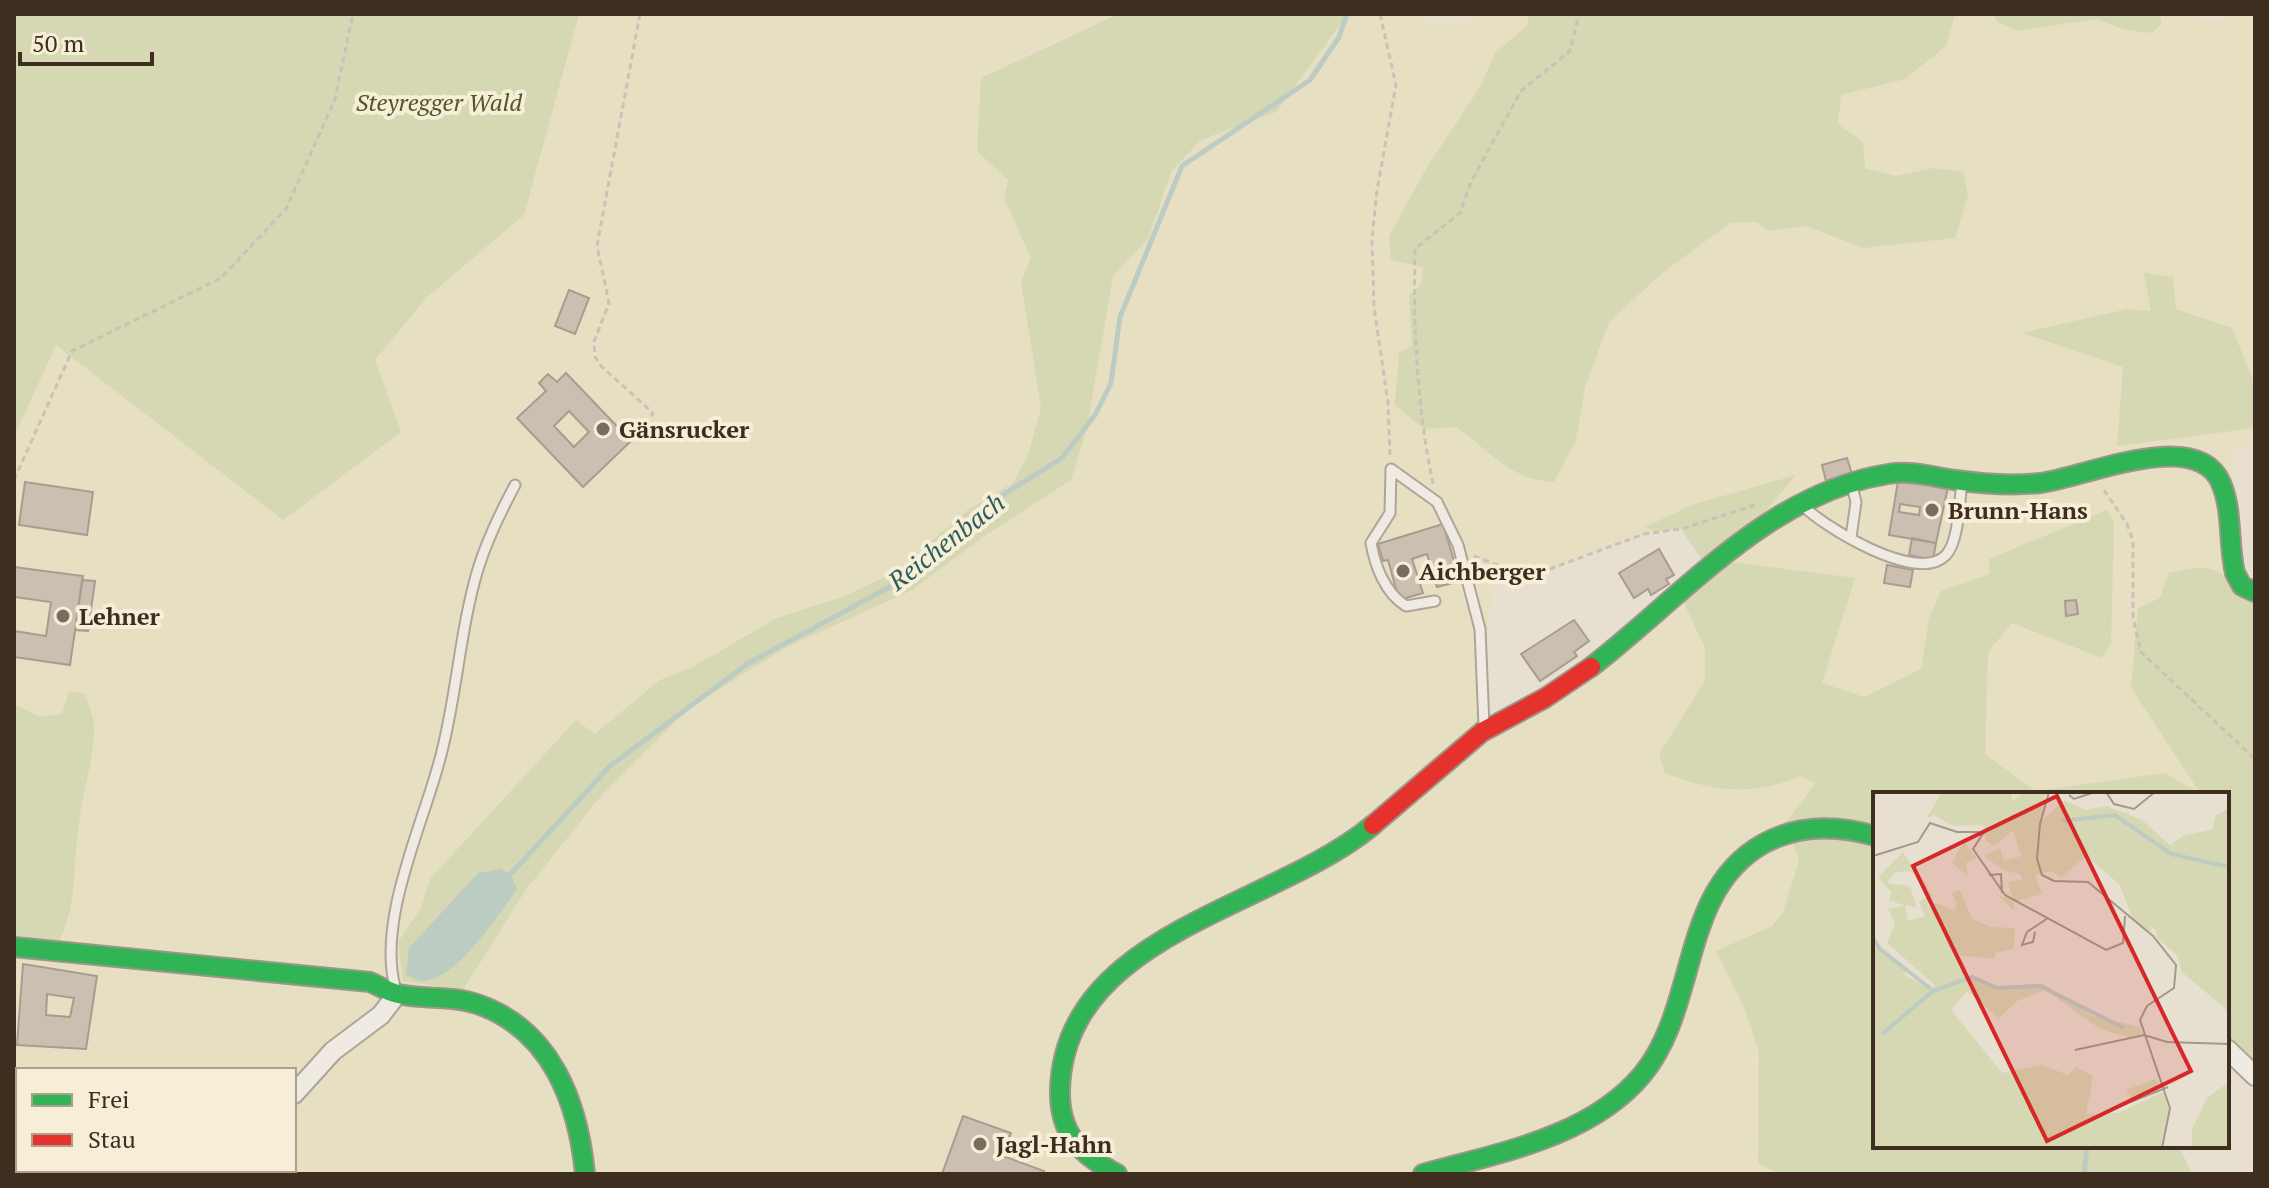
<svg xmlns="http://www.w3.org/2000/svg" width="2269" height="1188" font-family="'PT Serif',serif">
	<rect width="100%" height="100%" fill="#e7e0d1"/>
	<path fill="#e6dfc2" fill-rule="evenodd" d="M579 14H1118L1030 52 1004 198 1032 258 1021 282 1041 408 1028 455 1013 483 969 509 897 571 691 668 660 680 595 734 576 721 430 879 421 908 398 942 463 990 525 891 601 796 689 708 787 647 912 590 983 537 1087 428 1113 276 1148 239 1171 172 1201 140 1276 112 1348 14H1423L1429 25 1458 23 1478 14H1529L1527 26 1495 53 1480 87 1426 169 1389 236 1423 267 1421 284 1409 295 1412 345 1399 353V373L1424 429 1456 427 1505 468 1576 440 1585 387 1609 322 1661 274 1730 223 1756 222 1768 231 1806 226 1863 248 1955 238 1934 168 1895 176 1865 168 1862 142 1838 124 1840 95 1905 79 1946 46 1955 14H1994L1997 22 2018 31 2096 19 2125 30 2162 22 2159 14H2193L2205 21 2255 14V385L2232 328 2176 309 2173 278 2151 311 2127 309 2024 334 2123 366 2118 445 2255 428V443L2233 454 2237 572 2160 728 2202 794 2122 778 2035 791 1985 754 1988 652 2012 622 2082 652 1990 574 1941 591 1929 618 1921 670 1864 697 1822 684 1854 578 1723 561 1766 514 1647 528 1656 531 1492 587 1481 713 1488 724 1683 601 1705 648V681L1659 754 1788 782 1800 776 1815 783 1787 822 1799 861 1783 912 1772 926 1717 951 1744 1007 1759 1052 1777 1174H14V437L56 345 283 519 375 360 426 298 524 215ZM18 1070H294V1170H18Z"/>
	<path fill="#d6d7b3" d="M14 14H579L524 215 426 298 375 360 401 432 283 520 56 345 14 437Z
		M1118 14H1348L1276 112 1201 140 1171 172 1148 239 1113 276 1087 428 1071 480 983 537 912 590 787 647 689 708 601 796 525 891 463 990 403 981 398 942 421 908 430 879 576 720 595 734 660 680 691 668 777 618 845 596 897 571 969 509 1013 483 1028 455 1041 408 1021 282 1031 258 1004 198 1008 180 977 151 981 78Z
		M1529 14H1955L1946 46 1905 79 1841 95 1838 124 1863 142 1865 168 1895 176 1934 168 1963 172 1968 195 1955 238 1863 248 1806 226 1768 231 1756 222 1730 223 1661 274 1609 322 1585 387 1576 440 1554 482C1509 479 1491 452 1456 427L1424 429 1395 405 1399 353 1412 345 1409 295 1421 284 1423 267 1391 260 1389 236 1426 169 1480 87 1495 53 1527 26Z
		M1994 14H2159L2162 22 2153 33 2125 30 2096 19 2018 31 1997 22Z
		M2144 273 2173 277 2176 309 2232 328 2255 385V428L2117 446 2123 367 2022 333 2127 309 2151 311Z
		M1796 475 1723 561 1855 578 1822 683 1864 697 1921 669 1929 618 1941 591 1990 574 1989 559 2107 510 2114 523 2111 644 2102 658 2012 623 1988 652 1985 754 2035 791 2165 773 2201 794 2131 688 2138 608 2160 598 2169 573C2216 561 2220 570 2255 601V1069L2227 1043V794H1875V1146H2179L2192 1174H1777L1758 1162 1759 1052 1744 1007 1716 951 1772 926 1783 912 1799 861 1787 822 1815 783 1800 776C1754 797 1710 791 1665 773L1659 754 1705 681V648L1683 601 1702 560 1681 529 1656 531 1645 527 1692 505Z
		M69 691 85 694C88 705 95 718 94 730 93 762 83 791 79 822 72 867 79 901 58 944L14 940V704L40 717 62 714Z"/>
	<path fill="#bcccc2" d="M500 869 510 874 517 889C499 914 456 980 423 981 417 981 411 977 406 975L409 948 478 873Z"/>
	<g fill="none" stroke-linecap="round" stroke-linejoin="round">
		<path stroke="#bcccc2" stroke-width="5" d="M507 878 610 766 747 664 912 575 998 498 1062 458 1095 415 1111 383 1120 317 1182 166 1310 80 1339 37 1347 14
			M2084 1174 2087 1146"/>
	</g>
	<path fill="#cbbfb2" stroke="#a89c90" stroke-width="2" fill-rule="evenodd" d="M569 290 589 298 575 334 555 326Z
		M566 373 631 441 583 487 517 418 546 391 539 383 548 374 557 382ZM569 411 589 432 574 447 554 426Z
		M1847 458 1852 474 1826 481 1822 465Z
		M1898 481 1948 487 1936 543 1889 535ZM1900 504 1920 507 1919 515 1899 512Z
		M25 482 93 492 87 535 19 525Z
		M1443 524 1460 581 1437 587 1427 554 1412 559 1423 593 1399 600 1388 560 1383 561 1378 544Z
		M1912 538 1936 543 1933 560 1909 555Z
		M1659 549 1674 575 1666 579 1669 584 1651 595 1648 589 1634 598 1619 573Z
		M1887 565 1913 570 1910 587 1884 583Z
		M14 567 83 576 70 665 14 657V631L46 636 51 602 14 597Z
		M82 580 95 581 88 631 75 630Z
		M2076 600 2078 614 2066 616 2065 601Z
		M1574 620 1589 641 1574 652 1577 656 1540 681 1521 654Z
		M23 964 97 976 86 1049 17 1045ZM47 994 74 998 70 1017 46 1015Z
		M963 1116 1011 1133 1003 1156 1044 1171 1043 1174H942Z"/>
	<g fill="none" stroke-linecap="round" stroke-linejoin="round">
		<g stroke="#ada599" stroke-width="13">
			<path id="lane" d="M1802 505C1824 527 1918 585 1946 555 1959 541 1959 502 1962 483
				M1851 537 1856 502 1852 486
				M1435 601 1406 606C1385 593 1375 566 1371 543L1390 513 1391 469 1437 502 1458 545 1480 629 1484 726
				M395 987C377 918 424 823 441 755 457 694 460 629 478 569 487 540 500 513 515 485"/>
		</g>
		<g stroke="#ada599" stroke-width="22">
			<path id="street" d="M2227 1049 2255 1076
				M294 1094 333 1051 381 1015 397 994
				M248 1174 250 1170"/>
		</g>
		<g stroke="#9c958a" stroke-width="22">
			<path id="fast" d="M1591 667C1683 596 1768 493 1888 474 1911 470 1933 477 1955 480 1983 484 2011 486 2040 483 2083 478 2197 426 2221 483 2233 511 2228 544 2235 573L2242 586 2255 592
				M14 947 370 982C379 986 388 992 398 994 424 1000 452 995 477 1004 551 1029 578 1102 585 1174
				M1117 1174C1081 1155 1059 1134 1060 1090 1064 933 1274 908 1373 825
				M1423 1174C1497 1153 1589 1138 1642 1075 1699 1007 1679 891 1763 844 1799 824 1837 825 1875 836"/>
		</g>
		<g stroke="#9c958a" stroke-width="22">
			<path id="jam" d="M1373 825 1482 732 1545 698 1591 667"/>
		</g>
		<path stroke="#c8c2b9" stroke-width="3" stroke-dasharray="6 4" stroke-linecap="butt" d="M640 14 597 246 609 303 594 342 595 357 601 366 653 413 642 437
			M1380 14 1396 85 1377 190 1372 239 1374 307 1388 403 1390 457
			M14 480 72 351 221 278 286 209 335 99 353 14
			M1433 484C1417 407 1413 328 1415 249L1460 213 1471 182 1521 91 1570 51 1579 14
			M2104 490 2127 524 2133 541V617L2141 652 2255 759
			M1474 556 1522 575 1539 573 1644 534 1681 529 1755 505"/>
		<use href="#lane" stroke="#efebe3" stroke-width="9"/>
		<use href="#street" stroke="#efebe3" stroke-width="18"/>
		<use href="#fast" stroke="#30b455" stroke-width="18"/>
		<use href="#jam" stroke="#e5322d" stroke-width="18"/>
	</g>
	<g fill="#786c5e" stroke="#f7eed8" stroke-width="3">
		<circle cx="603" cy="429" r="8"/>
		<circle cx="1932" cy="510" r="8"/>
		<circle cx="1403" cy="571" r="8"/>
		<circle cx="63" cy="616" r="8"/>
		<circle cx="980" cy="1144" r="8"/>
	</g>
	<g text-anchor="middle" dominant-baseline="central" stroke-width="8" stroke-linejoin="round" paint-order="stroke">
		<g font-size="24" font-style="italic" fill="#4d5a26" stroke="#f7eed8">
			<text x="439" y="102">Steyregger Wald</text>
		</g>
		<g font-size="24" font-weight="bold" fill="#3d2e20" stroke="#f7eed8" text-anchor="start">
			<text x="619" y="429">Gänsrucker</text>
			<text x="1948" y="510">Brunn-Hans</text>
			<text x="1419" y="571">Aichberger</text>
			<text x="79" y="616">Lehner</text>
			<text x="996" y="1144">Jagl-Hahn</text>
		</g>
		<g font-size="26" font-style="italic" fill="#2f5d5a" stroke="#f7eed8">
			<text transform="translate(946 541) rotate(-38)">Reichenbach</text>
		</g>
	</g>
	<g transform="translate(1873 792)">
		<rect width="356" height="356" fill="#e7e0d1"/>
		<path d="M69 0H138L139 10 151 0H174L167 30 191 8 212 18 234 14 269 28 297 53 310 44 340 37 343 23 356 16V220L309 180 304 163 285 147 282 137 278 134V140L260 128 247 93 214 64 188 85 179 79 162 83 169 102 141 110V119L126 104 140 107 135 90 149 88 148 82 131 79 111 64 127 56 131 69 148 64 140 38 121 54 113 49 110 33 80 34 61 23 53 27ZM91 49 103 66 93 71 95 85 79 70ZM30 60 46 85 37 79 22 80 14 91 37 94 44 116 16 109 18 100 5 85ZM49 86 59 103 55 115 65 111 80 119 84 113 79 101 87 98 99 127 118 135 142 136 141 156 123 161 121 167 85 163 93 175 91 184 126 197 169 191 219 224 267 235 269 242 255 245 227 237 173 198 144 209 126 226 94 199 78 218 129 281 169 273 195 283 203 275 220 284 213 322 245 321 290 300 296 314 288 356H0V150L34 178 31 183 58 197 62 193 14 151 22 131 15 117 32 113 35 129 52 124 46 110 54 105ZM282 287 288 295 261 310 253 298ZM356 290V356H319V337L334 306Z" fill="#d6d7b3"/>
		<path fill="none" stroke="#bcccc2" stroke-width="4" d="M189 29 242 23 298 62 356 75M0 146 7 157 58 197M9 242 60 199 99 185 124 196 167 194 251 236"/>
		<path fill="none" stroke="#a3998a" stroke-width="2" d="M176 0 167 32 164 67 169 83 181 89 215 90 280 144 303 173 301 196 274 214 267 228 297 316 289 356M233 0 241 12 261 17 282 0M196 3 201 7 222 0M0 64 45 50 57 31 84 40H111L100 57 132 103 233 158 250 151 252 124M116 83 128 82 129 101M162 140 160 150 149 153 154 140 175 126M202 258 271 243 294 250 356 252M235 319 295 295"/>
		<path fill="#d62828" fill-opacity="0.15" stroke="#d62828" stroke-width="4" d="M184 4 318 279 174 349 40 74Z"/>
		<rect width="356" height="356" fill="none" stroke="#3d2e20" stroke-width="4"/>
	</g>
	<rect width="2269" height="1188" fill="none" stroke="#3d2e20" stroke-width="32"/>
	<rect x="16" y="1068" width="280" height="104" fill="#f7eed8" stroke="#ada18e" stroke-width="2"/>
	<rect x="32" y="1094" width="40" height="12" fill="#30b455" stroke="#ada18e" stroke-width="2"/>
	<text x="88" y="1108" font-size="24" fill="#3d2e20">Frei</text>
	<rect x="32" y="1134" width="40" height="12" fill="#e5322d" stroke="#ada18e" stroke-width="2"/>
	<text x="88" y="1148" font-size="24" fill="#3d2e20">Stau</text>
	<path d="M20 52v12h132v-12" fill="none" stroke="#3d2e20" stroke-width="4"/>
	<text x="32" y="52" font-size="24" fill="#3d2e20" stroke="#f7eed8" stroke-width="6" paint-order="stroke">50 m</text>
</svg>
